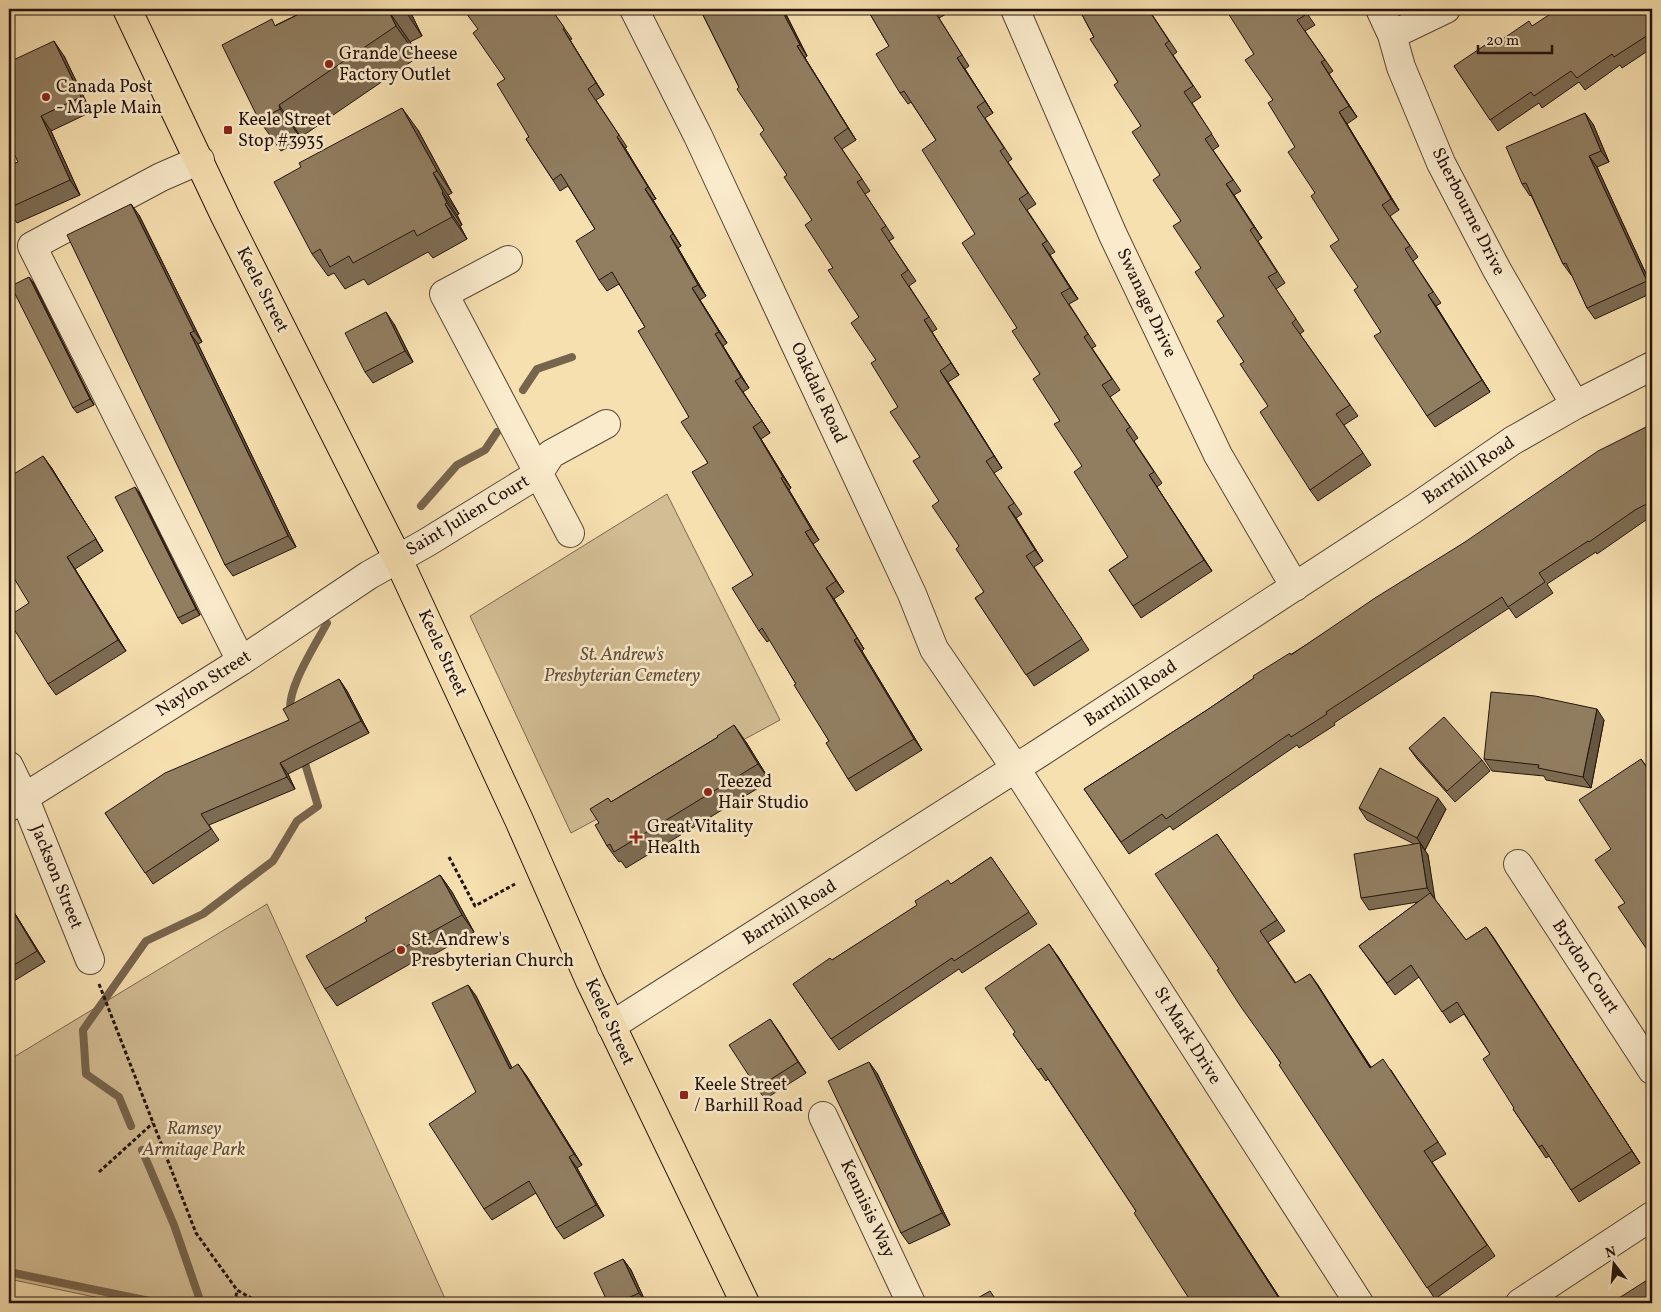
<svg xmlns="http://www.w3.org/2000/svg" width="1661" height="1312" font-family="Vollkorn,serif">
	<rect width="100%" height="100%" fill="#f7e0b0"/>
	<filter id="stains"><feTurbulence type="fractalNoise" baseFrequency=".004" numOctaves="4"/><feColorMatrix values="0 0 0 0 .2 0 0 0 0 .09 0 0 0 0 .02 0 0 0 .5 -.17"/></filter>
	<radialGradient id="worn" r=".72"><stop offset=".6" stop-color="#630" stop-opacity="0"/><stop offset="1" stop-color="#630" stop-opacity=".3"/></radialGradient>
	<path fill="#d3bd94" stroke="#7b6850" d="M667 494 780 720 571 833 470 616Z
		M267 904 447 1303H123L9 1279V1060Z"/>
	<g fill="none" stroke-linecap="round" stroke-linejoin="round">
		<path stroke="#77644d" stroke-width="8" d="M523 390 537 369 572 357
			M421 506 457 465 485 450 497 432
			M291 715C284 692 316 644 327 623
			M131 1126 119 1097 86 1074 83 1030 146 941 203 914 273 861 297 821 318 806 303 757
			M142 1150 174 1225 201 1303
			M9 1272 159 1303"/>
		<g stroke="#584635" stroke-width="30">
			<path id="minor" d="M634 9 698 136 912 594 934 649 1016 769 1359 1303
				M1015 9 1113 235 1218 455 1295 587
				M1380 9 1392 35 1401 67 1441 163 1497 270 1575 405
				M1392 35 1446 9
				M200 160 161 177 32 246 241 661
				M508 260 444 294 570 533
				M9 766 24 797 90 960
				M9 807 241 661 369 575 426 543 538 474 551 454 606 424
				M1518 864 1652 1070
				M611 1026 1041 752 1412 510 1512 441 1575 405 1652 366
				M823 1116 911 1303
				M1520 1303 1652 1216"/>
		</g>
		<g stroke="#23130c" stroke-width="30">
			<path id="major" d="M127 9 225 216 397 557 519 820 590 981 745 1303"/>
		</g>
		<path stroke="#23130c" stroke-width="3" stroke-dasharray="4 2.5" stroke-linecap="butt" d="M449 857 475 906 515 884
			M99 984 196 1233 237 1290 260 1303
			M99 1172 153 1123
			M235 1303 237 1290"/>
		<use href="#minor" stroke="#faebcc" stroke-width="28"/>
		<use href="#major" stroke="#f7e0b0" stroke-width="28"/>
	</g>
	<path fill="#7d6c53" stroke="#23130c" d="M9 9H20L9 16Z
		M309 9H409L422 36 410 42 418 57 301 137 302 140 281 151 259 120 276 25Z
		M551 9 572 39 570 40 604 95 596 100 627 147 625 148 656 199 653 200 681 246 678 248 706 296 700 300 727 343 723 346 749 388 743 392 770 433 761 439 791 488 789 490 819 540 813 544 844 592 834 599 864 649 862 651 922 750 856 791 848 779 829 741 796 684 770 640 767 642 759 631 753 575 689 417 645 327 619 284 607 291 599 280 595 229 568 186 560 191 526 139 529 137 505 79 478 29Z
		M700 9H787L784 10 807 56 805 58 856 140 842 149 870 191 865 194 894 238 889 241 916 281 909 286 937 329 932 332 959 375 948 382 1002 468 994 473 1022 514 1016 518 1043 561 1034 567 1089 650 1034 686 975 598 984 592 959 546 898 407 876 360 859 317 833 268 812 220 787 175 764 130 739 87Z
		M867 9H945L948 13 939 18 969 66 965 69 993 113 985 118 1012 159 1008 162 1036 204 1027 210 1055 252 1050 255 1078 299 1069 304 1096 346 1092 348 1120 390 1110 397 1138 438 1134 441 1162 483 1157 487 1212 571 1141 618 1109 570 1128 557 1060 421 1040 374 1017 328 975 234 936 140 911 102 908 104 900 93 889 46Z
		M1079 9H1152L1149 10 1177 52 1173 55 1201 97 1192 103 1219 146 1213 150 1241 191 1234 195 1262 238 1258 241 1285 283 1276 289 1304 331 1300 334 1358 416 1344 425 1371 465 1318 501 1310 490 1268 406 1244 362 1224 316 1201 268 1181 221 1160 175 1141 126Z
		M1228 9H1304L1315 25 1305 31 1333 71 1329 74 1357 117 1347 124 1399 210 1390 216 1418 257 1413 261 1441 303 1436 306 1490 392 1435 427 1427 416 1381 332 1358 287 1339 240 1315 193 1295 147 1273 100 1254 54Z
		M1652 9V48L1622 68 1620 65 1585 90 1579 82 1542 108 1539 103 1498 131 1454 66 1532 26Z
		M64 56 91 112 51 131 80 195 17 223 9 211V166L18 162Z
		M1593 124 1609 162 1597 167 1652 287V293L1595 319 1587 308 1572 275H1571L1563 264 1531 195 1530 196 1522 184Z
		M418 130 452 193 448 195 459 214 457 215 462 225 460 226 467 239 433 258 428 252 368 285 364 279 345 289 334 273 328 276 312 254Z
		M139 215 202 342 198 344 296 547 233 576 225 565Z
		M33 282 94 405 77 413 73 408Z
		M394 324 413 362 373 383 365 372Z
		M1652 424V516L1643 522 1597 554 1596 552 1547 584 1553 593 1516 618 1509 608 1334 723 1335 725 1299 748 1297 745 1173 830 1170 826 1129 854 1084 789 1207 710 1254 678Z
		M51 467 103 551 75 569 126 651 56 695 48 684 29 603Z
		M139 492 200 615 182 624 178 618Z
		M339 679 347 691 369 733 288 774 295 789 209 825 219 840 153 884 105 813 289 720Z
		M1604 720 1591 788 1546 780 1544 776 1492 771 1484 759Z
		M718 737 746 742 770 781 626 868 621 861 619 862 607 846 599 823 608 798 611 802Z
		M1409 748 1482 760 1490 771 1455 802 1417 759Z
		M1641 759 1652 774V957L1611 849Z
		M1359 808 1446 809 1425 850 1424 849 1428 855 1434 898 1466 940 1486 927 1640 1163 1579 1202 1549 1156 1546 1158 1513 1109 1514 1108 1490 1054 1464 1014 1450 1023 1419 977 1395 995 1359 946 1418 902 1369 910 1361 898 1414 844 1367 820Z
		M1217 834 1285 931 1268 942 1296 983 1310 974 1371 1067 1391 1070 1446 1154 1432 1162 1495 1256 1435 1299 1219 969Z
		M991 857 1037 924 962 973 959 969 839 1050 793 984 832 960 951 884Z
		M440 875 452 892 474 932 417 964 415 961 337 1006 325 989 367 921Z
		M9 904 45 962 9 984Z
		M1057 955 1283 1303H1192L1136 1211 1048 1079 1046 1081 1013 1034 1015 1032Z
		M468 985 476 996 512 1068 526 1075 582 1165 577 1168 604 1216 564 1239 556 1228 536 1193 492 1220 484 1209 476 1092Z
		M770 1019 806 1073 765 1099 757 1088Z
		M877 1073 950 1225 909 1244 901 1233Z
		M623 1259 631 1270 646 1303H608Z"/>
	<path fill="#665844" stroke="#23130c" d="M404 9H409L422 36Z
		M781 9H783L807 56 800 45Z
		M388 10 410 42 418 57 396 26Z
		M563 29 570 40 604 95 596 83Z
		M54 41 64 56 91 112 81 97Z
		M797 46 805 58 856 140 848 128Z
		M957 58 965 69 993 113 985 101Z
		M1321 62 1329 74 1357 117 1349 106Z
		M279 105 301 137 302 140 280 109Z
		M402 108 418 130 452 193 437 171Z
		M1339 112 1347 124 1399 210 1391 199Z
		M1585 113 1593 124 1609 162 1601 151Z
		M41 116 51 131 80 195 70 180Z
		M617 137 625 148 656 199 648 187Z
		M1589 156 1597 167 1652 287V288L1647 281Z
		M433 173 448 195 459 214 443 192Z
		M1226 184 1234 195 1262 238 1254 227Z
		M645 189 653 200 681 246 673 234Z
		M442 193 457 215 462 225 447 203Z
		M131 204 139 215 202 342 194 331Z
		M445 204 460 226 467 239 452 217Z
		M670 236 678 248 706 296 698 285Z
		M1042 244 1050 255 1078 299 1070 288Z
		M29 277 33 282 94 405 90 399Z
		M692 288 700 300 727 343 719 332Z
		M1428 295 1436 306 1490 392 1482 380Z
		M386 312 394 324 413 362 405 351Z
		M924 320 932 332 959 375 951 363Z
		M190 333 198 344 296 547 288 536Z
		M715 334 723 346 749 388 741 377Z
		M940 371 948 382 1002 468 994 456Z
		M735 381 743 392 770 433 762 421Z
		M753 427 761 439 791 488 783 477Z
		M43 456 51 467 103 551 96 539Z
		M1149 475 1157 487 1212 571 1204 560Z
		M781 478 789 490 819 540 811 529Z
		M135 487 139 492 200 615 196 609Z
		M1008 507 1016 518 1043 561 1035 550Z
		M805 532 813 544 844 592 836 581Z
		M67 557 75 569 126 651 118 640Z
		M826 588 834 599 864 649 857 638Z
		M854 640 862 651 922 750 914 739Z
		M339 679 347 691 369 733 361 721Z
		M1597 709 1604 720 1591 788 1583 777Z
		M734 725 746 742 770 781 758 764Z
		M280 763 288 774 295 789 287 777Z
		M1438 798 1446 809 1425 850 1417 838Z
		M1420 843 1428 855 1435 899 1427 888Z
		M440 875 452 892 474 932 462 915Z
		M9 904 45 962 37 951 9 905Z
		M1486 927 1494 938 1640 1163 1632 1151Z
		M1049 944 1057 955 1283 1303H1282Z
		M1310 974 1318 985 1378 1079 1370 1068Z
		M468 985 476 996 518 1080 510 1069Z
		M770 1019 778 1030 806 1073 798 1062Z
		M869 1062 877 1073 950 1225 942 1213Z
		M518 1064 526 1075 582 1165 574 1154Z
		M569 1157 577 1168 604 1216 596 1205Z
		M623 1259 631 1270 646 1303 639 1293Z"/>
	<path fill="#917e61" stroke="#23130c" d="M309 9H392L388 10 396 26 279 105 280 109 259 120 222 45 272 19 275 26Z
		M463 9H551L564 27 563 29 596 83 588 89 619 135 617 137 648 187 645 189 673 234 670 236 698 285 692 288 719 332 715 334 741 377 735 381 762 421 753 427 783 477 781 478 811 529 805 532 836 581 826 588 857 638 854 640 914 739 848 779 826 743 829 741 794 685 796 684 762 628 759 631 732 588 753 575 692 472 708 463 681 422 689 417 638 331 645 327 612 272 599 280 576 241 595 229 561 174 553 180 526 139 529 137 497 84 505 79 473 33 478 29Z
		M700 9H781L800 45 797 46 848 128 834 138 862 179 857 182 886 226 881 229 908 270 901 275 929 317 924 320 951 363 940 371 994 456 986 461 1014 503 1008 507 1035 550 1026 556 1082 639 1026 675 975 598 984 592 956 549 959 546 932 506 939 501 913 461 920 457 890 412 898 407 871 363 876 360 851 323 859 317 828 270 833 268 805 225 812 220 784 177 787 175 760 134 764 130 737 89 739 87Z
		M867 9H933L962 55 957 58 985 101 977 107 1004 148 1000 151 1028 193 1019 199 1047 241 1042 244 1070 288 1061 293 1088 334 1084 337 1112 379 1102 385 1130 427 1126 430 1154 472 1149 475 1204 560 1133 606 1109 570 1128 557 1074 472 1082 466 1054 424 1060 421 1033 379 1040 374 1012 331 1017 328 962 243 975 234 922 150 936 140 904 91 900 93 876 54 889 46Z
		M1079 9H1148L1169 41 1165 44 1193 86 1184 92 1212 134 1205 139 1233 180 1226 184 1254 227 1250 230 1277 272 1268 277 1296 319 1292 323 1350 405 1336 414 1363 453 1310 490 1260 412 1268 406 1240 364 1244 362 1217 321 1224 316 1195 272 1201 268 1173 226 1181 221 1153 180 1160 175 1132 132 1141 126 1114 85 1118 82 1090 39 1094 37Z
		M1228 9H1304L1307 14 1297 20 1325 60 1321 62 1349 106 1339 112 1391 199 1382 205 1410 246 1405 249 1433 292 1428 295 1482 380 1427 416 1374 336 1381 332 1354 290 1358 287 1330 246 1339 240 1311 196 1315 193 1288 152 1295 147 1268 103 1273 100 1245 60 1254 54 1226 10Z
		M1558 9H1652V29L1646 33 1648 35 1614 57 1612 54 1577 78 1571 71 1534 96 1531 92 1490 120 1454 66 1491 41 1494 45 1529 21 1532 26Z
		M54 41 81 97 41 116 70 180 9 208V166L18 162 9 143V62Z
		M402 108 437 171 433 173 443 192 442 193 447 203 445 204 452 217 417 236 414 230 353 263 349 256 330 267 320 249 312 254 274 182 301 167 299 163Z
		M1585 113 1601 151 1589 156 1647 281 1587 308 1566 263 1563 264 1526 183 1522 184 1506 147Z
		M131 204 194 331 190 333 288 536 225 565 67 235Z
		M29 277 90 399 73 408 11 286Z
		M386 312 405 351 365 372 345 333Z
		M1652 424V501L1635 510 1589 542 1588 541 1539 573 1545 582 1508 607 1502 597 1326 712 1327 714 1291 737 1289 734 1166 819 1162 814 1121 842 1084 789 1207 710 1254 678 1253 676 1290 653 1291 655 1375 598 1465 542 1598 451Z
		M43 456 96 539 67 557 118 640 48 684 9 621V616L29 603 9 570V477Z
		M135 487 196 609 178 618 115 497Z
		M339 679 361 721 280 763 287 777 201 814 211 829 145 873 105 813 165 773 289 720 283 709Z
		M1491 692 1535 696 1597 709 1583 777 1538 768 1539 765 1484 759Z
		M1444 717 1482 760 1447 791 1409 748Z
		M734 725 758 764 614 852 610 844 607 846 595 825 599 823 590 809 608 798 611 802 718 737 717 736Z
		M1641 759 1652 775V807L1646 811 1652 820V957L1618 907 1625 903 1595 860 1611 849 1579 800Z
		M1380 768 1438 798 1417 838 1359 808Z
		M1217 834 1277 920 1260 931 1295 983 1310 974 1370 1068 1383 1059 1438 1142 1424 1151 1487 1245 1427 1288 1279 1065 1281 1063 1241 1007 1217 970 1219 969 1155 874Z
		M1420 843 1427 888 1361 898 1354 854Z
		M991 857 1029 912 954 961 952 958 831 1039 793 984 830 958 832 960 917 905 915 901 948 880 951 884Z
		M440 875 462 915 405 947 404 944 325 989 306 956 367 921 365 918Z
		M1430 893 1466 940 1486 927 1632 1151 1571 1190 1542 1145 1539 1147 1513 1109 1514 1108 1483 1059 1490 1054 1457 1002 1442 1012 1411 965 1387 983 1359 946Z
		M9 905 37 951 9 968Z
		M1049 944 1282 1303H1192L1134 1213 1136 1211 1041 1068 1038 1070 1013 1034 1015 1032 985 988Z
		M468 985 510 1069 518 1064 574 1154 569 1157 596 1205 556 1228 529 1181 484 1209 429 1124 476 1092 432 1003Z
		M770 1019 798 1062 757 1088 729 1045Z
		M869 1062 942 1213 901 1233 828 1081Z
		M623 1259 639 1293 617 1303H608L594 1273Z
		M1652 1277V1303H1611Z
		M990 1291 998 1303H969Z"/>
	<g fill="#8f2418" stroke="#faebcc" stroke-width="2">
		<circle cx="329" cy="64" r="5"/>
		<circle cx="46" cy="97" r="5"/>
		<rect x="223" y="125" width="10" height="10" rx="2.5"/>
		<circle cx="708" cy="792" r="5"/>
		<path d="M633.5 829.5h5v5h5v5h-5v5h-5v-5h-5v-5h5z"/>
		<circle cx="401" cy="950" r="5"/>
		<rect x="679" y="1090" width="10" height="10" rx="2.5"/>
	</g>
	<g text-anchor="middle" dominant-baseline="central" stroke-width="5" stroke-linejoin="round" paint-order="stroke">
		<g font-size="18" fill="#23130c" stroke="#faebcc" text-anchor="start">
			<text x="339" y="54">Grande Cheese<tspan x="339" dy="21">Factory Outlet</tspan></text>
			<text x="56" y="87">Canada Post<tspan x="56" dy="21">- Maple Main</tspan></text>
			<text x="238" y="120">Keele Street<tspan x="238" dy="21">Stop #3935</tspan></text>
			<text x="718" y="782">Teezed<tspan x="718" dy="21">Hair Studio</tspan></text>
			<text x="647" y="827">Great Vitality<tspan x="647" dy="21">Health</tspan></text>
			<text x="411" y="940">St. Andrew's<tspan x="411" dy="21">Presbyterian Church</tspan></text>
			<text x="694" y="1085">Keele Street<tspan x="694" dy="21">/ Barhill Road</tspan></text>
		</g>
		<g font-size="18" fill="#23130c" stroke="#faebcc">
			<text transform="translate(1468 212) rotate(63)">Sherbourne Drive</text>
			<text transform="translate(262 290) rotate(63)">Keele Street</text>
			<text transform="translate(1146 303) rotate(65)">Swanage Drive</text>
			<text transform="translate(818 393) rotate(65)">Oakdale Road</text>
			<text transform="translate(1469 471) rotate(-34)">Barrhill Road</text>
			<text transform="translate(468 516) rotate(-31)">Saint Julien Court</text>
			<text transform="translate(442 653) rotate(65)">Keele Street</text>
			<text transform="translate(204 684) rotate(-32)">Naylon Street</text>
			<text transform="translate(1131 694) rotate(-33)">Barrhill Road</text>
			<text transform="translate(56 877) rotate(68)">Jackson Street</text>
			<text transform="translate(790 913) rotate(-32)">Barrhill Road</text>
			<text transform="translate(1585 967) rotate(57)">Brydon Court</text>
			<text transform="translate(609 1022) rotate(65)">Keele Street</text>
			<text transform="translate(1187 1036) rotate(58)">St Mark Drive</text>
			<text transform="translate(867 1209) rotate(65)">Kennisis Way</text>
		</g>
		<g font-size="18" font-style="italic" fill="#614e3c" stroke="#faebcc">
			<text x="622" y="655">St. Andrew's<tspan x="622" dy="21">Presbyterian Cemetery</tspan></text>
			<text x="194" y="1129">Ramsey<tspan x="194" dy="21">Armitage Park</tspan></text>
		</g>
	</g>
	<rect width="1661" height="1312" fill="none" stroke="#f7e0b0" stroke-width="30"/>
	<rect x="10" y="10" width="1641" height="1292" fill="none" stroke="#23130c" stroke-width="2.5"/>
	<rect x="15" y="15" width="1631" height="1282" fill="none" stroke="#23130c"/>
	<g transform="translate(1614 1264) rotate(344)" stroke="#faebcc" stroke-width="4" paint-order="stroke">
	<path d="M0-4L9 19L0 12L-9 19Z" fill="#23130c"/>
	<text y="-8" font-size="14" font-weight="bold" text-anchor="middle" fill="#23130c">N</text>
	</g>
	<path d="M1478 45v8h74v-8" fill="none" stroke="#23130c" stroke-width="2.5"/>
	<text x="1486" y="45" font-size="15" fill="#23130c" stroke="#faebcc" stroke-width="4" paint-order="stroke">20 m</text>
	<rect width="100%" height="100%" filter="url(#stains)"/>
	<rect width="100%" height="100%" fill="url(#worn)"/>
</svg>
